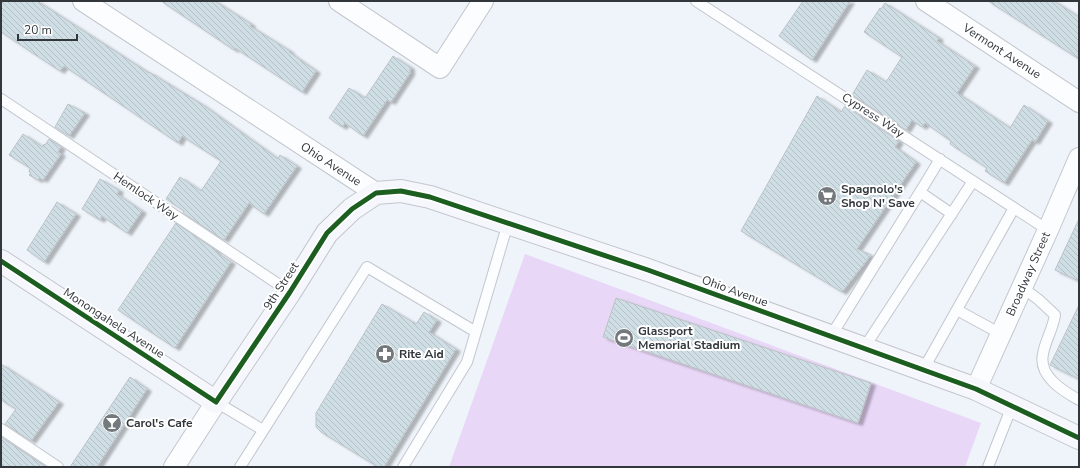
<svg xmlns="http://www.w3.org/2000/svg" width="1080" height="468" font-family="'Nunito Sans',sans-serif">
	<defs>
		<pattern id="building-back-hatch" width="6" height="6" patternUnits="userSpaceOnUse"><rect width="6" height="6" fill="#cfdee5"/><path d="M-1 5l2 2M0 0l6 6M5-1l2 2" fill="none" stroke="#b2bfc5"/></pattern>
		<filter id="shadow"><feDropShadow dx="4.5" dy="2.5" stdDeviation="1" flood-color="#0004"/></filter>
	</defs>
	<rect width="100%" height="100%" fill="#eef4fa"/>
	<path fill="#e9d7f8" d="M525 254 981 423 965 467H449Z"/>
	<path fill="url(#building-back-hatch)" stroke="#bcc3c7" filter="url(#shadow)" d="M1 1H37L149 73V72L203 105 278 159 280 155 297 166 264 214 249 203 224 240 183 213 184 211 166 199 180 177 201 191 221 161 182 136 178 143 64 66 60 71 1 32Z
		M161 1H215L251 24 250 26 290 51 289 52 316 71 302 92 235 48 234 50Z
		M803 1H850L812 60 779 36Z
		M988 1H1054L1079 17V59Z
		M885 3 939 38 937 41 975 66 957 93 1010 128 1024 105 1048 121 1035 142 1032 140 1004 183 985 171 987 168 950 144 951 141 925 123 922 127 912 120 906 130 852 95 867 70 886 82 902 57 864 32 880 8 881 9Z
		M393 56 410 67V73L391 102 387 100 363 136 345 123 342 127 329 118 349 88 365 98Z
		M817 96 841 112 845 106 899 141 895 147 916 162 857 249 871 255 842 292 741 231Z
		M68 104 85 113 69 136 55 127Z
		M23 134 43 147 44 144 45 145 49 139 61 147 58 152 61 154 43 180 40 178 38 180 29 175 31 173 29 172 30 168 9 155Z
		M100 179 119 190 117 194 142 211 127 233 102 216 100 220 82 209Z
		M57 202 76 214 44 262 27 250Z
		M1079 219V281L1055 270Z
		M176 223 217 251 216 252 231 262 175 348 118 310Z
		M616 298 871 383 858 423 603 337Z
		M382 304 416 324 424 312 437 320 429 332 456 349 384 467H378L321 432 316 427V413Z
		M1079 305V379L1050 365Z
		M1 364 59 402 31 441 5 424 16 409 1 400Z
		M130 377 147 389 97 467H70Z
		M1 437 46 467H1Z"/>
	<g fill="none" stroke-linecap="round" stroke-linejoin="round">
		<g stroke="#c3c7cd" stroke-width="12">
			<path id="lane" d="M696 1 1048 230
				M1 99 290 292
				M920 192 940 159
				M1022 287 1039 300 1055 315C1053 329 1045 341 1043 354 1038 376 1063 391 1079 400
				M957 310 1001 334
				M831 336 920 192 952 214
				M864 348 973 181
				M923 370 1014 208
				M216 402 263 430
				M1 429 58 467
				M240 467 367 267 476 332
				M403 467 467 362 508 223
				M988 467 1012 406"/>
		</g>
		<g stroke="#c3c7cd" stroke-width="22">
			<path id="street" d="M83 1 376 193
				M339 1 440 68 483 1
				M926 1 1079 102
				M976 389 1048 230 1079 158
				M174 467 216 402"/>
		</g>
		<g stroke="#c3c7cd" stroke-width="24">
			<path id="secondary" d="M1 261 216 402 290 292 327 233 352 209 376 193 401 191 430 197 648 270 976 389 1079 438"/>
		</g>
		<use href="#lane" stroke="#fcfdfe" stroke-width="10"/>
		<use href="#street" stroke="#fcfdfe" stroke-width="20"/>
		<use href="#secondary" stroke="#f6f7fc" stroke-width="22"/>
		<g stroke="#fff" stroke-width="8">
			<path id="cycleway" d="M1 261 216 402 290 292 327 233 352 209 376 193 401 191 430 197 648 270 976 389 1079 438"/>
		</g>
		<use href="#cycleway" stroke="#1b5e20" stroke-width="5"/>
	</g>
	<defs>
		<g id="supermarket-disc" transform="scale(1)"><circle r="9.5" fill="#74797e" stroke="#fff"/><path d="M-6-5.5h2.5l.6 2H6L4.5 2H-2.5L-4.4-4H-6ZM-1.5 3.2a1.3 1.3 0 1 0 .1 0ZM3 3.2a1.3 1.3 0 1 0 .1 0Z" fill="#fff"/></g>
		<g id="stadium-disc" transform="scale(1)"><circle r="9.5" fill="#74797e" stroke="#fff"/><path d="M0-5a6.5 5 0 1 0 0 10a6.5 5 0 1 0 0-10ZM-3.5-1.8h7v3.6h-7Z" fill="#fff"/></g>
		<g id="pharmacy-disc" transform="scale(1)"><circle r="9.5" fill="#74797e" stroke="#fff"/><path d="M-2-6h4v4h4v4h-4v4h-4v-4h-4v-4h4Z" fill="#fff"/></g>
		<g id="bar-disc" transform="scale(1)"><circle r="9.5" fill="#74797e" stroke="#fff"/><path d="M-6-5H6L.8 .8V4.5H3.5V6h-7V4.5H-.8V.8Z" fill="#fff"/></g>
	</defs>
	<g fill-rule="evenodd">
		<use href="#supermarket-disc" x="827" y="196"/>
		<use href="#stadium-disc" x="624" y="338"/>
		<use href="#pharmacy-disc" x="385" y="354"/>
		<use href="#bar-disc" x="112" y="423"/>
	</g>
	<g text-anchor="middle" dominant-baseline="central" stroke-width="4" stroke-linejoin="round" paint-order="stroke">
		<g font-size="12" fill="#32373c" stroke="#fff">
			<text transform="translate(1002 51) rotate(33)">Vermont Avenue</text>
			<text transform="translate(873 115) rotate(33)">Cypress Way</text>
			<text transform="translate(331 164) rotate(33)">Ohio Avenue</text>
			<text transform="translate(146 196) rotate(34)">Hemlock Way</text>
			<text transform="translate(1028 274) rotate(-66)">Broadway Street</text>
			<text transform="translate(281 286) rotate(-57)">9th Street</text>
			<text transform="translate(735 291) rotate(20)">Ohio Avenue</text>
			<text transform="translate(114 323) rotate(33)">Monongahela Avenue</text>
		</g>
		<g font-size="12" font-weight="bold" fill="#32373c" stroke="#fff" text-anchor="start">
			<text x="841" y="189">Spagnolo's<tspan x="841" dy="14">Shop N' Save</tspan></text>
			<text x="638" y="331">Glassport<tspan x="638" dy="14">Memorial Stadium</tspan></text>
			<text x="399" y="354">Rite Aid</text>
			<text x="126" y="423">Carol's Cafe</text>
		</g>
	</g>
	<rect width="1080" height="468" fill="none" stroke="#32373c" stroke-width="4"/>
	<path d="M18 34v6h59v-6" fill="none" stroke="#32373c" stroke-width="2"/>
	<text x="24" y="34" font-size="12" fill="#32373c" stroke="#ffffff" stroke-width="3" paint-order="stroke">20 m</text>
</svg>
